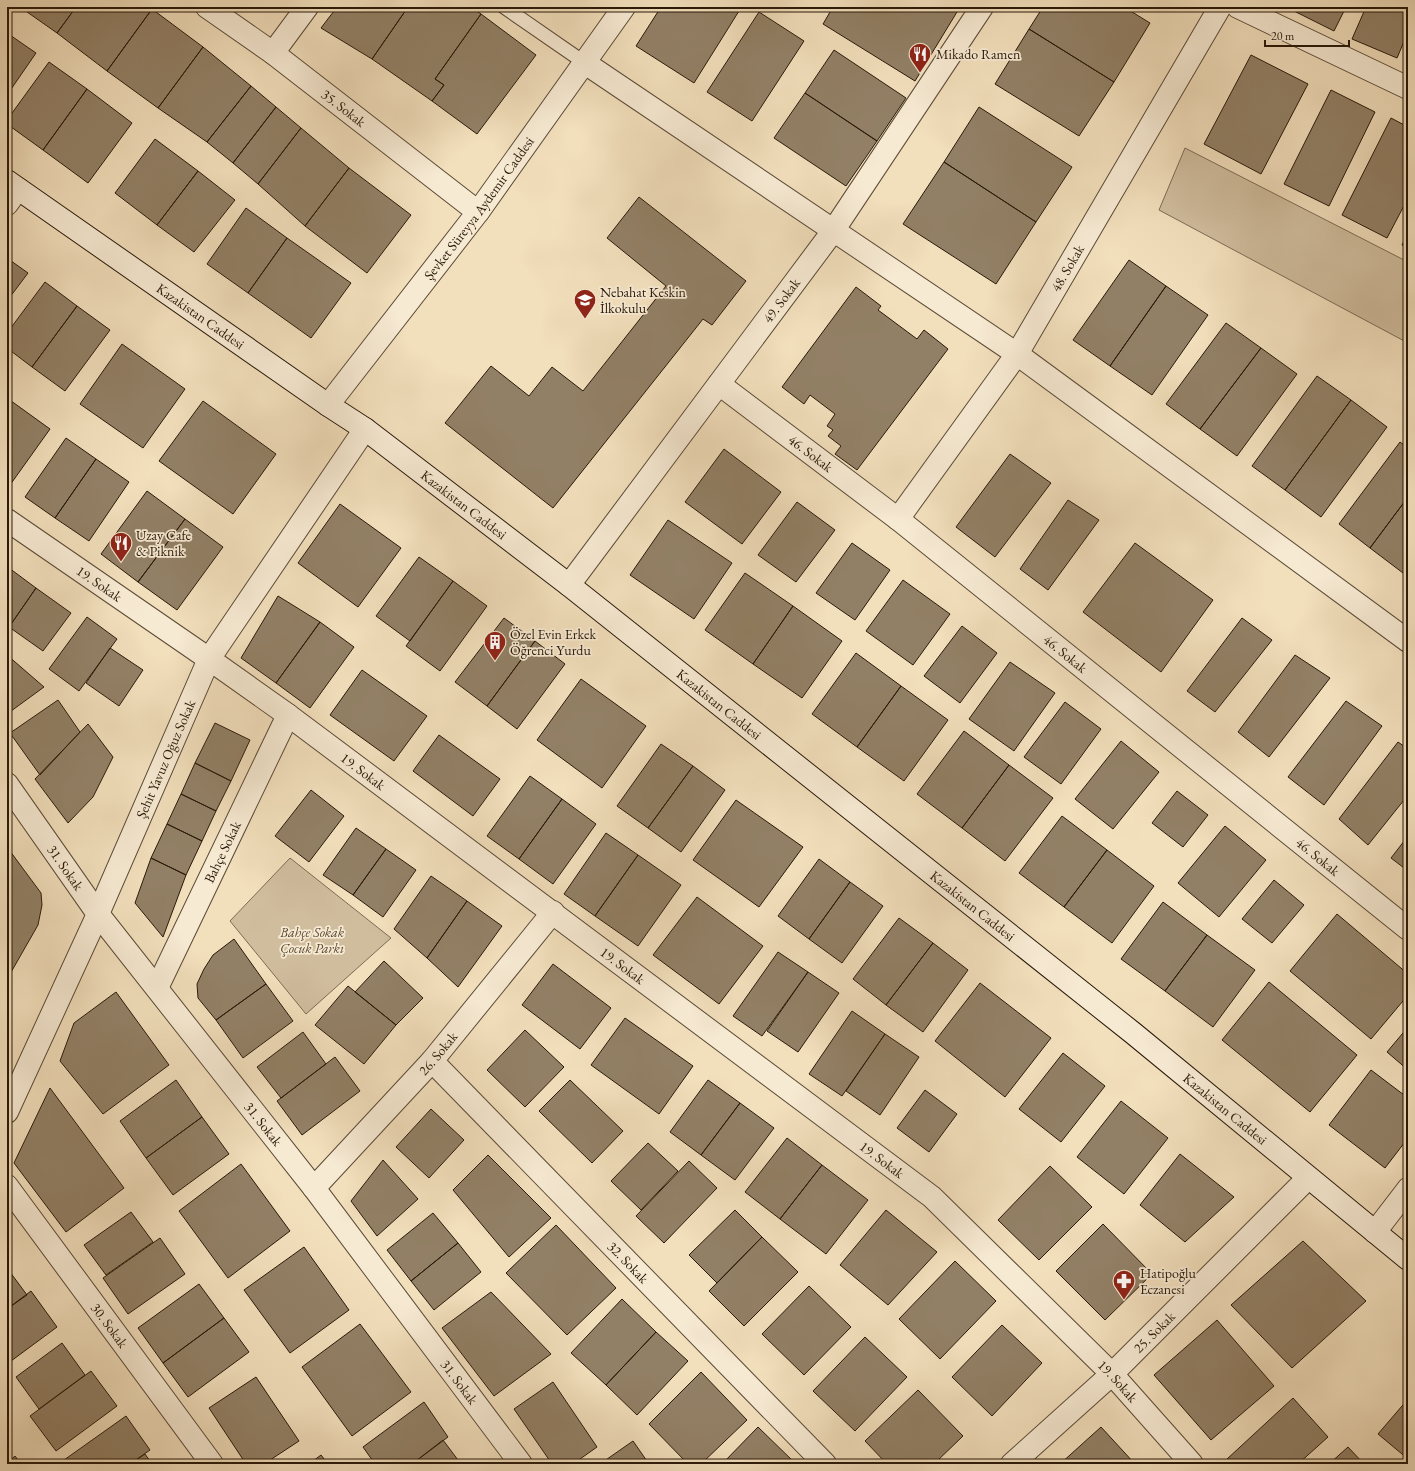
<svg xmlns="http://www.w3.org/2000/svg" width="1415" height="1471" font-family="'EB Garamond',serif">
	<rect width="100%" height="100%" fill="#f2dfbc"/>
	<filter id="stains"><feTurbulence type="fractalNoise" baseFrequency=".005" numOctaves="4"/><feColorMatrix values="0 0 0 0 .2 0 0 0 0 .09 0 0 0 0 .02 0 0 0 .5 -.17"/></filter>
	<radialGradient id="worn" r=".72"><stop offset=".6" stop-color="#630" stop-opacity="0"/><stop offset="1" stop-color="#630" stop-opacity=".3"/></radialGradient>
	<path fill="#d0bd9e" stroke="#7c6b54" d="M1185 148 1408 262V343L1159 210Z
		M290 858 391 938 306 1014 230 921Z"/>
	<path fill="#928066" stroke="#291909" d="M20 7H76L57 33Z
		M76 7H148L152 9 107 71 57 33Z
		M337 7H408L372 59 321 28Z
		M408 7H471L481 14 435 79 444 85 432 101 372 59Z
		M661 7H733L739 11 694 83 636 46Z
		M833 7H960L915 81 823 24Z
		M1043 7H1124L1150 23 1114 82 1029 29Z
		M1286 7H1346L1334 31Z
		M1366 7H1408V32L1397 58 1352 39Z
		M152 9 203 47 158 108 107 71Z
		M759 12 804 41 752 121 707 92Z
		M481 14 536 55 477 134 432 101 444 85 435 79Z
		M1029 29 1114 82 1079 136 995 84Z
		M7 33 36 53 7 95Z
		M203 47 251 86 207 142 158 108Z
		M834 50 906 98 877 141 805 93Z
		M1251 55 1308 84 1261 174 1204 144Z
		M49 62 87 89 43 150 7 124V120Z
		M251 86 276 107 233 163 207 142Z
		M87 89 132 123 88 183 43 150Z
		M1331 90 1375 112 1329 206 1284 184Z
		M805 93 877 141 846 186 774 138Z
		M276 107 301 128 258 184 233 163Z
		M979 107 1072 167 1036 222 944 162Z
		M1391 118 1408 127V198L1387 238 1342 215Z
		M301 128 349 168 305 226 258 184Z
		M155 139 198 171 157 225 115 193Z
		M944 162 1036 222 996 284 903 224Z
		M349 168 411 215 367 273 305 226Z
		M198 171 235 200 194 252 157 225Z
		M639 197 746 281 712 325 703 319 553 508 445 423 491 366 529 396 552 367 583 391 666 286 607 238Z
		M246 208 287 238 248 293 207 264Z
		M1408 233V249L1402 245Z
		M287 238 351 283 311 338 248 293Z
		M7 258 28 273 7 301Z
		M1129 260 1166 286 1110 366 1073 340Z
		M45 282 77 306 32 367 7 348V333Z
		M1166 286 1208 315 1152 395 1110 366Z
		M856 287 881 306 878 310 917 339 924 330 948 349 857 470 835 454 841 446 828 436 833 430 827 426 835 414 810 395 804 404 782 387Z
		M77 306 110 330 65 391 32 367Z
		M1226 323 1261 348 1200 429 1166 404Z
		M122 344 185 389 143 448 80 404Z
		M1261 348 1297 374 1237 456 1200 429Z
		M1317 376 1351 400 1285 490 1252 466Z
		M7 398 50 429 10 485 7 483Z
		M1351 400 1387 427 1321 517 1285 490Z
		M203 401 276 454 233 514 159 461Z
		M66 438 96 459 55 518 25 497Z
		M1400 442 1408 448V497L1370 548 1339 524Z
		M724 449 781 492 742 544 685 502Z
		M1010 454 1051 483 995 557 956 527Z
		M96 459 129 482 89 541 55 518Z
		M147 491 185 519 138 582 101 554Z
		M1408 497V574L1407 576 1370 548Z
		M1068 500 1099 520 1048 590 1020 569Z
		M797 502 835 530 796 582 758 555Z
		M340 504 401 548 358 607 298 563Z
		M185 519 223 547 177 610 138 582Z
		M668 520 732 563 694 619 630 575Z
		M852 543 890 570 855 620 816 593Z
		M1135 543 1213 600 1161 672 1083 612Z
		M419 557 453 581 410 641 376 616Z
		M9 568 36 588 7 630V570Z
		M745 573 793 606 753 664 705 630Z
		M903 580 950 614 913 665 866 631Z
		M453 581 487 606 440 671 406 646Z
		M36 588 71 613 43 651 9 627Z
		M278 596 320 622 276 683 241 658Z
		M793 606 842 641 802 698 753 664Z
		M87 617 117 639 79 691 49 669Z
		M504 618 535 641 487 706 455 682Z
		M1242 618 1272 640 1215 712 1187 691Z
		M320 622 354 647 310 708 276 683Z
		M962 626 997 653 960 703 924 676Z
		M535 641 565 664 517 729 487 706Z
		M110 648 143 670 119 706 86 683Z
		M856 653 901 686 857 747 812 714Z
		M7 655 44 687 7 714Z
		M1295 655 1330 678 1269 757 1238 732Z
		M1010 662 1055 693 1014 751 969 719Z
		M362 670 427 716 394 761 330 715Z
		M581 679 646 726 602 788 537 740Z
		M901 686 948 720 904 781 857 747Z
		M58 700 80 732 40 775 10 733Z
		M1346 701 1382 726 1324 805 1288 777Z
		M1065 702 1101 729 1061 784 1024 757Z
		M215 723 250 740 231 781 195 763Z
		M88 724 113 757 93 797 68 823 35 779Z
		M964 731 1009 765 962 828 917 794Z
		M439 735 500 779 473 816 413 771Z
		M1121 741 1159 772 1113 829 1075 799Z
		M1398 742 1408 749V795L1368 845 1339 819Z
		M661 744 693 766 648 828 617 806Z
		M195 763 231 781 216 811 181 794Z
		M1009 765 1053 798 1005 861 962 828Z
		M693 766 725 790 681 852 648 828Z
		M530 776 562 799 519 859 487 836Z
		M311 790 344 816 309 862 275 836Z
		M1177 791 1208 815 1183 847 1152 823Z
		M181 794 216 811 202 841 167 824Z
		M562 799 596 824 553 884 519 859Z
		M736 800 803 847 759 907 693 860Z
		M1062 816 1107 850 1064 907 1019 873Z
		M167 824 202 841 186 875 151 858Z
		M1225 826 1266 860 1219 917 1178 883Z
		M356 828 386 849 353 895 323 875Z
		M606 833 638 855 595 916 564 894Z
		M1408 836V871L1391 858Z
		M7 847 41 893 42 905 38 925 10 974 7 970Z
		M386 849 416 870 383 917 353 895Z
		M1107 850 1154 886 1112 943 1064 907Z
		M638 855 681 885 638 946 595 916Z
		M151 858 186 875 163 937 135 903Z
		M819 859 850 882 809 939 778 916Z
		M431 876 467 901 427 958 394 929Z
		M1274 880 1304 905 1272 943 1242 919Z
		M850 882 883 906 842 963 809 939Z
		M697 897 763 946 719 1004 653 955Z
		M467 901 502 926 458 987 427 958Z
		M1163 902 1207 935 1165 991 1121 959Z
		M1337 914 1408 974V995L1371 1039 1290 971Z
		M899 918 933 943 886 1005 853 979Z
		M1207 935 1255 970 1213 1027 1165 991Z
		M234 939 266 984 216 1020 198 998 197 984 204 969 213 955Z
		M933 943 968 970 923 1032 886 1005Z
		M778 952 808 972 762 1036 733 1016Z
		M384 961 423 998 396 1025 355 992Z
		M553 964 611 1008 580 1049 522 1005Z
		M808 972 839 993 798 1052 767 1031Z
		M1269 982 1357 1055 1310 1112 1222 1040Z
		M980 983 1051 1038 1005 1097 935 1041Z
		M266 984 293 1021 243 1058 216 1020Z
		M348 986 396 1025 364 1064 315 1025Z
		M116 992 169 1065 103 1114 60 1061 74 1023Z
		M852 1011 885 1034 842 1096 809 1074Z
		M625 1018 693 1066 659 1114 591 1065Z
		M1408 1027V1070L1387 1052Z
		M525 1030 564 1067 525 1107 487 1070Z
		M303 1032 326 1064 281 1098 257 1067Z
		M885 1034 919 1057 880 1115 846 1091Z
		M1063 1053 1105 1086 1061 1142 1019 1109Z
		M335 1057 360 1091 302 1135 277 1101Z
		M1371 1070 1408 1098V1138L1385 1168 1329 1125Z
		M176 1080 202 1117 146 1158 120 1121Z
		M570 1080 623 1131 592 1163 539 1111Z
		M708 1080 740 1103 701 1155 670 1132Z
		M50 1088 124 1188 66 1232 14 1163Z
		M925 1090 957 1114 929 1152 897 1128Z
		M1121 1101 1168 1138 1124 1194 1077 1157Z
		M740 1103 774 1128 735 1180 701 1155Z
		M431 1109 464 1140 429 1178 396 1147Z
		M202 1117 229 1154 173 1195 146 1158Z
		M787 1138 822 1165 780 1219 745 1192Z
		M648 1143 678 1171 641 1210 611 1181Z
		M1180 1154 1234 1197 1185 1242 1140 1205Z
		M488 1155 551 1218 509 1257 453 1190Z
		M383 1160 418 1199 377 1236 351 1201Z
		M689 1161 717 1188 664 1243 636 1216Z
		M241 1164 290 1231 228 1278 179 1211Z
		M822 1165 868 1200 826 1254 780 1219Z
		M1050 1166 1092 1207 1039 1260 998 1220Z
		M735 1210 762 1237 717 1283 689 1255Z
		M886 1210 937 1252 888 1305 840 1265Z
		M131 1212 153 1242 106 1275 84 1245Z
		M433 1213 458 1243 411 1281 387 1250Z
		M1103 1224 1152 1274 1105 1320 1056 1271Z
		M556 1225 616 1288 567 1335 506 1273Z
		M762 1237 798 1272 744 1326 709 1291Z
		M160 1238 185 1274 128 1314 103 1278Z
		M1303 1241 1366 1301 1292 1368 1231 1305Z
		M458 1243 481 1272 434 1310 411 1281Z
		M304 1247 349 1310 290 1353 244 1290Z
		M955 1261 996 1301 940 1359 899 1319Z
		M7 1268 27 1295 7 1309Z
		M199 1284 224 1318 163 1363 138 1328Z
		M809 1286 851 1327 804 1375 762 1334Z
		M31 1291 57 1327 7 1364V1309Z
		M491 1292 551 1354 494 1396 442 1328Z
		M622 1299 656 1332 606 1385 571 1353Z
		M224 1318 249 1352 188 1397 163 1363Z
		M1217 1320 1274 1386 1211 1440 1154 1375Z
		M360 1324 411 1392 352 1436 302 1367Z
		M1002 1325 1042 1363 992 1416 952 1377Z
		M656 1332 688 1361 637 1415 606 1385Z
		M865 1337 907 1377 855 1431 813 1391Z
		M62 1343 85 1375 39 1409 16 1377Z
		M91 1371 117 1406 56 1451 30 1416Z
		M701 1372 747 1420 701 1464H688L649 1424Z
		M256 1377 299 1441 264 1464H246L209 1408Z
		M553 1382 597 1447 573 1464H552L514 1409Z
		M918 1390 963 1436 934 1464H887L865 1441Z
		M1293 1398 1328 1437 1298 1464H1230L1226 1460Z
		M1408 1399V1459L1378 1434Z
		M424 1402 448 1437 412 1464H375L363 1447Z
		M126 1416 150 1450 130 1464H67L64 1460Z
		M758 1427 796 1464H722Z
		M1101 1427 1135 1464H1060Z
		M443 1440 461 1464H412Z
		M633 1441 649 1464H600Z
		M1348 1447 1364 1464H1329Z
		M145 1454 152 1464H130Z
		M321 1455 328 1464H309Z
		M15 1456 21 1464H7V1463Z"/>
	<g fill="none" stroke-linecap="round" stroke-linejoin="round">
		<g stroke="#5b4a36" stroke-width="15">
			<path id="service" d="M504 7 585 63"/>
		</g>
		<g stroke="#5b4a36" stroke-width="24">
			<g id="minor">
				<path id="s1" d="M207 7 273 53 478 212"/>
				<path d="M1238 7 1408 88"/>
				<path d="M273 53 307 7"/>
				<path d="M585 63 1017 354 1408 641"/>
				<path d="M7 204 18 189"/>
				<path id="s2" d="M719 384 898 519 1408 929"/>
				<path id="s3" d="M328 405 478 212 624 7"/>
				<path id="s4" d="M898 519 1017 354 1220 7"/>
				<path id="s5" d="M7 520 209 659 288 715 932 1197 1112 1374 1192 1464"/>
				<path id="s6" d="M569 585 833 231 982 7"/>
				<path id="s7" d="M7 784 98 914 314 1188 521 1464"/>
				<path id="s8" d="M157 988 288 715"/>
				<path id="s9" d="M432 1061 825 1464"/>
				<path id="s10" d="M7 1112 98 914 209 659 365 429"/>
				<path id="s11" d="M7 1186 212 1464"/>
				<path id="s12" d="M314 1188 432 1061 553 912"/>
				<path d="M1375 1232 1408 1189"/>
				<path id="s13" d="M1012 1464 1112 1374 1308 1178"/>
			</g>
		</g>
		<g stroke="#291909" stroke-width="24">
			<g id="secondary">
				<path id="s14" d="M7 181 328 405 365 429 569 585 1133 1033 1408 1259"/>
			</g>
		</g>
		<use href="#service" stroke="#f7ead3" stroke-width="13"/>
		<use href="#minor" stroke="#f7ead3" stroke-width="22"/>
		<use href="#secondary" stroke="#f7ead3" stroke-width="22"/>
	</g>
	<defs>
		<g id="restaurant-pin" transform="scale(1.15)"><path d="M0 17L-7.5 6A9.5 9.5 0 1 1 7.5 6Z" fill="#8f2418" stroke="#f7ead3"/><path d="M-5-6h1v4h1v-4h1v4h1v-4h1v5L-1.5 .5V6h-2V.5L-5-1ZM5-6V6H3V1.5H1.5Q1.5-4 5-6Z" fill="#fff"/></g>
		<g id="school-pin" transform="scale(1.15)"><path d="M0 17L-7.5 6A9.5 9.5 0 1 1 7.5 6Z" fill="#8f2418" stroke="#f7ead3"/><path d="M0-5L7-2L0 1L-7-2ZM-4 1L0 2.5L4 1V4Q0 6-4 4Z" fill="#fff"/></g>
		<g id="building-pin" transform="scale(1.15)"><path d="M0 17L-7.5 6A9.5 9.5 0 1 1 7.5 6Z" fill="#8f2418" stroke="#f7ead3"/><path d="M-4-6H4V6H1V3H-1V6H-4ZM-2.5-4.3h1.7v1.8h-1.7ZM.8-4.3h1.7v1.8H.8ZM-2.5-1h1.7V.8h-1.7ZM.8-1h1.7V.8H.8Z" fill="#fff"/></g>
		<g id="pharmacy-pin" transform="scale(1.15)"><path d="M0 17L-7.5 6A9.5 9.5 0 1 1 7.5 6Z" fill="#8f2418" stroke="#f7ead3"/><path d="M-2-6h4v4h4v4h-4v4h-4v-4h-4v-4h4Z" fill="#fff"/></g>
	</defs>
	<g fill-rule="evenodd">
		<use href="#restaurant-pin" x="920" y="54"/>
		<use href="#school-pin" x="585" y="300"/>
		<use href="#restaurant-pin" x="121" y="543"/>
		<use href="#building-pin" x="495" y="642"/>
		<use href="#pharmacy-pin" x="1124" y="1281"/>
	</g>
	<g text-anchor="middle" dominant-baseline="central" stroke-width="3.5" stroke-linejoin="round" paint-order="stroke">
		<g font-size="14" fill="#291909" stroke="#f7ead3" text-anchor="start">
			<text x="936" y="54">Mikado Ramen</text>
			<text x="600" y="292">Nebahat Keskin<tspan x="600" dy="16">İlkokulu</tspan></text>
			<text x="136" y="535">Uzay Cafe<tspan x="136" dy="16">&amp; Piknik</tspan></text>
			<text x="510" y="634">Özel Evin Erkek<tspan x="510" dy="16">Öğrenci Yurdu</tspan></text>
			<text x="1140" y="1273">Hatipoğlu<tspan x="1140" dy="16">Eczanesi</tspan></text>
		</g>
		<g font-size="14" fill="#291909" stroke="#f7ead3">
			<text stroke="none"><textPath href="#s1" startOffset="170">35. Sokak</textPath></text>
			<text stroke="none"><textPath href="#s3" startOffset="248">Şevket Süreyya Aydemir Caddesi</textPath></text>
			<text stroke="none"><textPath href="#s4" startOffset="303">48. Sokak</textPath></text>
			<text stroke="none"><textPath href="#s6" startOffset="355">49. Sokak</textPath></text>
			<text stroke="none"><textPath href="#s14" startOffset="236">Kazakistan Caddesi</textPath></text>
			<text stroke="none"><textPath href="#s2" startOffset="115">46. Sokak</textPath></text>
			<text stroke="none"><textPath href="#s14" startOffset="560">Kazakistan Caddesi</textPath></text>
			<text stroke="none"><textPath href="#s5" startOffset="112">19. Sokak</textPath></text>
			<text stroke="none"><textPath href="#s2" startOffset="439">46. Sokak</textPath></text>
			<text stroke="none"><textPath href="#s14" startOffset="884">Kazakistan Caddesi</textPath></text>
			<text stroke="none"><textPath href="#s10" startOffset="387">Şehit Yavuz Oğuz Sokak</textPath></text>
			<text stroke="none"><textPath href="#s5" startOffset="436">19. Sokak</textPath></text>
			<text stroke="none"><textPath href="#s8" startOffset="151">Bahçe Sokak</textPath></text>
			<text stroke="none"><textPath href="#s2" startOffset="763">46. Sokak</textPath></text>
			<text stroke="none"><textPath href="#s7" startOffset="102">31. Sokak</textPath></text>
			<text stroke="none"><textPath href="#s14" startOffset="1208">Kazakistan Caddesi</textPath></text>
			<text stroke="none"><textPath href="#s5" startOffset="760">19. Sokak</textPath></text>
			<text stroke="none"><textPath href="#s12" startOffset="183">26. Sokak</textPath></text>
			<text stroke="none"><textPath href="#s14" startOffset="1532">Kazakistan Caddesi</textPath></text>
			<text stroke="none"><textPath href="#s7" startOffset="426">31. Sokak</textPath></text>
			<text stroke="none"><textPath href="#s5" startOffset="1084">19. Sokak</textPath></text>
			<text stroke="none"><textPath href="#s9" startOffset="281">32. Sokak</textPath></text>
			<text stroke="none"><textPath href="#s11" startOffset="173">30. Sokak</textPath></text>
			<text stroke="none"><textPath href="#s13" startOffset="194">25. Sokak</textPath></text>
			<text stroke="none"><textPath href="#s5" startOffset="1408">19. Sokak</textPath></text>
			<text stroke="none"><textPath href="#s7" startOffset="750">31. Sokak</textPath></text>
		</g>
		<g font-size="14" font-style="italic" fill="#5b4a36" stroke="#f7ead3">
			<text x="312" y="932">Bahçe Sokak<tspan x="312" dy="16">Çocuk Parkı</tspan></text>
		</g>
	</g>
	<rect width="1415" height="1471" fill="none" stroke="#f2dfbc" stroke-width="24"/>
	<rect x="8" y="8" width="1399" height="1455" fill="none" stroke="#291909" stroke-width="2"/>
	<rect x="12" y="12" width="1391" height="1447" fill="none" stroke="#291909"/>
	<path d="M1265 40v6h84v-6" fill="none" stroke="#291909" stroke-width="2"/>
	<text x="1271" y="40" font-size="12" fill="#291909" stroke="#f7ead3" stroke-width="3" paint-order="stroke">20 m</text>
	<rect width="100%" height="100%" filter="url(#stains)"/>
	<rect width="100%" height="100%" fill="url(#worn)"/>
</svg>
